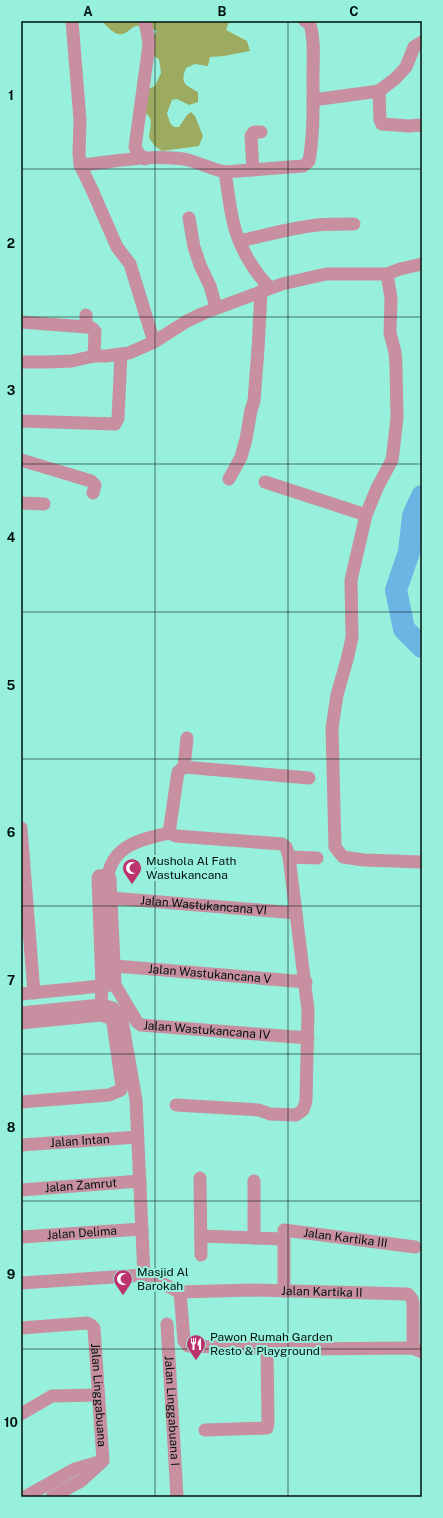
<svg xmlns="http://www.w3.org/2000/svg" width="443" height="1518" font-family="'Public Sans',sans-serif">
	<rect width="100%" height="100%" fill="#96f0dc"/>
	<path fill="#9cab60" d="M102 21H248L229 22 226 30 247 41 250 51 224 56 210 57 208 66 195 64 186 68C180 83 185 85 198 92V102L189 105 177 99 172 100 167 113 170 123 174 127H179L187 115 191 112 195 116 203 136 199 146 162 151 155 146 149 138C151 119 155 119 138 107L141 92 155 86 161 73 159 59 147 52 146 47 157 31C150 28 143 24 136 26 132 27 129 31 125 33 117 38 107 27 102 21Z"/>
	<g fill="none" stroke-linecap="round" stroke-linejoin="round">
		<path stroke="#6bb4e4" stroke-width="22" d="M422 496 413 516 409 552 396 590 404 629 422 647"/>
		<g stroke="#c88fa1" stroke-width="13">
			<path d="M72 21 80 120 79 153 80 165 93 192 117 247 130 264 154 342"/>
			<path d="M144 21 147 31 149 45 135 147 138 153 145 159"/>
			<path d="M379 91 380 120 382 124 409 126 422 125"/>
			<path d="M313 100 379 91 396 78 406 67 414 47 422 42"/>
			<path d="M80 165C113 162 150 154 184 159 198 162 211 169 225 172L303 166 309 161C314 133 313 104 313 76 313 59 315 41 310 24L305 21"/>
			<path d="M253 170 251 136 254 132H261"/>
			<path d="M225 172C228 189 229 205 233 221 238 245 253 271 270 288"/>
			<path d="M189 218 194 247 200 265 210 286 216 307"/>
			<path d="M240 241C266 235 291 228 317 225 329 224 342 224 354 224"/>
			<path d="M387 274 391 298 390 333 395 352 396 367 397 417 394 444 392 460 377 488 366 515 351 580 352 637 348 656 337 695 332 728 335 847 343 857 364 860 422 862"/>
			<path d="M21 322 86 327V315"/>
			<path d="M86 325 93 329 95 331 94 356"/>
			<path d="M21 362H48L72 361 94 356H106L129 353 154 342 187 321 204 313 282 284 326 274H387L400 269 422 264"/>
			<path d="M21 421 115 424 118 418 121 354"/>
			<path d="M21 460 91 481 95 485 93 493"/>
			<path d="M229 479 241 457 246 439 251 410 254 401 258 349 261 291"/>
			<path d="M265 482 366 515"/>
			<path d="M21 503 44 504"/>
			<path d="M184 767 187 738"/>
			<path d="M21 828 34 993"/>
			<path d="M169 833 176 836 282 844 286 847 289 857 308 1010 306 1101 303 1110 296 1115 270 1114 259 1110 176 1105"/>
			<path d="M169 833 178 772 184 767 309 778"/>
			<path d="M289 857 317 858"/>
			<path d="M108 875C114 844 143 839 169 833"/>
			<path id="s1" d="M111 898 296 913"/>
			<path id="s2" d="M115 966 306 982"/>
			<path d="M21 994 111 985"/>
			<path id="s3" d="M101 1005 102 986 98 878 99 876 108 875 110 879 115 985 137 1022 141 1025 308 1038"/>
			<path d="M21 1013 101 1005 113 1008 122 1020 136 1100 144 1275"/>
			<path d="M21 1023 101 1015 110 1018 113 1023 122 1086 121 1090 109 1095 21 1102"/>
			<path id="s4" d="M21 1145 138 1137"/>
			<path d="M200 1178 201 1255"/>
			<path id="s5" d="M21 1190 140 1181"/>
			<path d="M201 1236 284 1239"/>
			<path id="s6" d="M21 1237 142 1229"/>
			<path d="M254 1238V1181"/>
			<path id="s7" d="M21 1283 144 1275 180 1292 251 1290 408 1294 412 1299 413 1303V1348"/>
			<path id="s8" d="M284 1291V1230L415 1247"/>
			<path d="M180 1292 184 1341 188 1346 253 1348 267 1347 299 1349 413 1348 422 1352"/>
			<path id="s9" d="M167 1324 177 1497"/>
			<path id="s10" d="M21 1328 87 1323 91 1325 94 1328 103 1461 81 1481 52 1497"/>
			<path d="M21 1414 52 1396 98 1395"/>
			<path d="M205 1430 267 1428 268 1423 267 1347"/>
			<path d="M25 1497 75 1469 99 1462"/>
		</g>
	</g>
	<path fill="none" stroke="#00110d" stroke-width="1" stroke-opacity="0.55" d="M155 21V1497M288 21V1497M21 169H422M21 317H422M21 464H422M21 612H422M21 759H422M21 906H422M21 1054H422M21 1201H422M21 1349H422"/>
	<defs>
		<g id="mosque-pin" transform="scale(1)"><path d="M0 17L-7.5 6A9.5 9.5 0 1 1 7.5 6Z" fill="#bc336e" stroke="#96f0dc"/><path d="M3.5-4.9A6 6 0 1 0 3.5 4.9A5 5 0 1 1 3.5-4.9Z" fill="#fff"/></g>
		<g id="restaurant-pin" transform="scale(1)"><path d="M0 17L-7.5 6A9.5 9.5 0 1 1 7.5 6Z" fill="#bc336e" stroke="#96f0dc"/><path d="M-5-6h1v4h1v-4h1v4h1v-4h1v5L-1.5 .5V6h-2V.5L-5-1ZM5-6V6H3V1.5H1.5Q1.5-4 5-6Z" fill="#fff"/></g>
	</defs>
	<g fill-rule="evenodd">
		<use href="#mosque-pin" x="132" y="868"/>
		<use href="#mosque-pin" x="123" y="1279"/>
		<use href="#restaurant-pin" x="196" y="1344"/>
	</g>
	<g text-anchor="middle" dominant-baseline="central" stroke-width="4" stroke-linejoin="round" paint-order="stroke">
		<g font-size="12" fill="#00110d" stroke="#96f0dc" text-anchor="start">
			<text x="146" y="861">Mushola Al Fath<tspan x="146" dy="14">Wastukancana</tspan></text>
			<text x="137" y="1272">Masjid Al<tspan x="137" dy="14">Barokah</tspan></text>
			<text x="210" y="1337">Pawon Rumah Garden<tspan x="210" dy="14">Resto &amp; Playground</tspan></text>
		</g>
		<g font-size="12" fill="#00110d" stroke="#96f0dc">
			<text stroke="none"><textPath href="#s1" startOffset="93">Jalan Wastukancana VI</textPath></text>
			<text stroke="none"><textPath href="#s2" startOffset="95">Jalan Wastukancana V</textPath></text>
			<text stroke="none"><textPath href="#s3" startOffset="363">Jalan Wastukancana IV</textPath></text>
			<text stroke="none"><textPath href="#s4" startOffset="59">Jalan Intan</textPath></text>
			<text stroke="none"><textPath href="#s5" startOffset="60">Jalan Zamrut</textPath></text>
			<text stroke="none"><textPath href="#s6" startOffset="61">Jalan Delima</textPath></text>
			<text stroke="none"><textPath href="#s8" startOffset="123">Jalan Kartika III</textPath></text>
			<text stroke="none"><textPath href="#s7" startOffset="305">Jalan Kartika II</textPath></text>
			<text stroke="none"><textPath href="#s10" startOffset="142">Jalan Linggabuana</textPath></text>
			<text stroke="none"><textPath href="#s9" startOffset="87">Jalan Linggabuana I</textPath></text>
		</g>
	</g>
	<rect width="443" height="1518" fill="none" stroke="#96f0dc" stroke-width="44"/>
	<rect x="22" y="22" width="399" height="1474" fill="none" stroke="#00110d" stroke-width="1.5"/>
	<g font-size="13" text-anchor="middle" font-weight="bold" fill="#00110d">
		<text x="88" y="16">A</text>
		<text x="222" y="16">B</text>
		<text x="354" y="16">C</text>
		<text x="11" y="100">1</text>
		<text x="11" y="248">2</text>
		<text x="11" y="395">3</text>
		<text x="11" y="542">4</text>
		<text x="11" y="690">5</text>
		<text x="11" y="837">6</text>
		<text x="11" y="985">7</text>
		<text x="11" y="1132">8</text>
		<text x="11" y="1279">9</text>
		<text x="11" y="1427">10</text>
	</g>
</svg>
